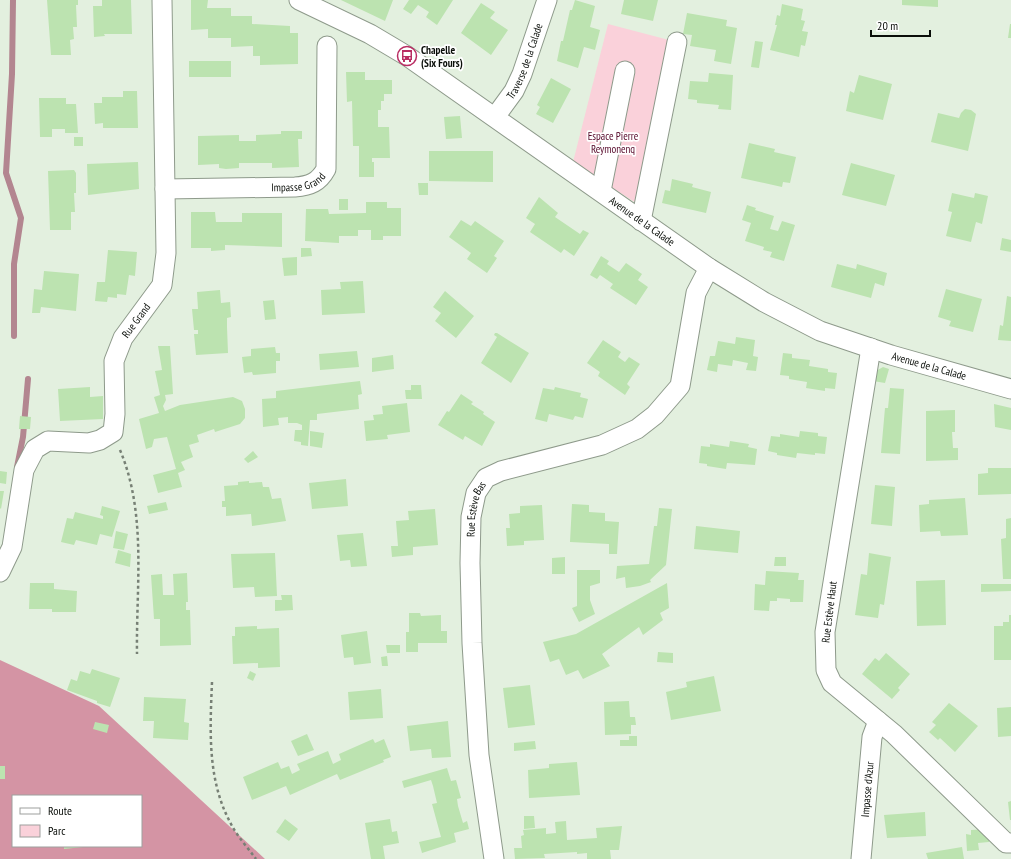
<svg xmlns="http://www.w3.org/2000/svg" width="1011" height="859" font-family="'PT Sans Narrow',sans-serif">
	<rect width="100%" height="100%" fill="#e3f0df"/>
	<path fill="#fad1da" d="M608 24 669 40 636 203 573 162Z"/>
	<path fill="#d494a4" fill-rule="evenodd" d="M0 660 99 706 265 859H0ZM13 796H141V846H13Z"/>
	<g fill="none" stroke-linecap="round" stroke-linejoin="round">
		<path stroke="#b38690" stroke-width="6" d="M13 0 12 74 6 173 21 218 14 264V336
			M17 467 23 437 28 379"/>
	</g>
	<path fill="#bce3b0" d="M47 0H78V5H76L77 27H73L74 39 70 40 71 55H51Z
		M102 0H131L132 34H104L105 36 94 37 93 6H102Z
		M191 0H208L207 8H231V16H252V24L290 26V33H298V64L260 65V56H253V46L231 47V38H208V29L191 30Z
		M341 0H393L385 21Z
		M409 0H453L437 25 426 17 429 12 418 5 411 14 403 9Z
		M575 0 595 6 590 27 600 30 595 50 584 47 578 68 557 61 561 41H563L570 10H572Z
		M624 0H658L653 21 621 14Z
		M902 0H938V7L902 5Z
		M481 3 495 12 490 18 508 30 491 55 461 33Z
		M782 4 803 9 801 20 805 21 802 31 808 32 805 46 801 45 799 57 770 50 777 25H775L777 15 780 16Z
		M687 13 727 20 726 26 737 28 731 64 714 61 716 50 690 46 692 35 683 34Z
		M1010 24H1011V38H1008Z
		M755 41 763 42 759 68 751 67Z
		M189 61H231V77H189Z
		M346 72H365V80H392V94H384V101H381V110H378V127H389L390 158H372V162H374V177H359V146H353L352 101 347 102Z
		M709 73 733 75 731 110 718 109 719 105 697 103V100L688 99 690 81 708 82Z
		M859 75 892 84 883 120 846 111 850 91 854 93Z
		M551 78 571 89 553 123 536 114 540 107 537 105Z
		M123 91H137L138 128H103V123L95 124 94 103H102V97H123Z
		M39 98H66V104H76L78 133H65V129H52V137H40Z
		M965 109 971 110 976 114 968 151 931 142 938 113 959 118 961 113Z
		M460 116 462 138 446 139 444 117Z
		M281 131H302V139H298L299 167 272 168V163H239V168L226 169 219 168V164L198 165V136L239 135V141H256V135L281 134Z
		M74 137H83V146H74Z
		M749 143 775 149 774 152 796 157 790 183 783 182 782 187 741 178Z
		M429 151H493V182L429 181Z
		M138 162 139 189 88 195 87 164Z
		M851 163 895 175 886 206 842 195Z
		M74 170 76 173V193H74L75 212H71V230H50L48 171Z
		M672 179 693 184 692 187 711 192 706 213 662 203 665 190 670 191Z
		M418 183H428V195H419Z
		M952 193 974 198 975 193 988 196 982 224 976 222 971 242 946 236 952 212 948 211Z
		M539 197 558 213 555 217 580 234 583 230 589 233 574 256 564 249 561 253 530 232 535 224 526 218Z
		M339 199H348V210H339Z
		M366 202H387V208H401V236H383V240H371V230H358V236H339V243L305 241 306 209H328L329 214 366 213Z
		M747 205 756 208 755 210 774 216 770 229 778 231 782 221 795 225 784 261 770 257 772 252 763 250 764 247 745 241 751 223 742 220Z
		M191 212H215L216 222H242V213H282V247L225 245V250L211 251V248H191Z
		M461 220 471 226 475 221 504 241 494 256 497 258 487 273 467 259 471 253 449 237Z
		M1002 238 1011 240V252L1000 250Z
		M301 248H311L312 256 301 257Z
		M108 250 137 252 135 276 129 275 126 295 117 294V298L108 297 107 302 95 301 97 282H105Z
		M601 256 609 261 607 264 619 272 626 263 642 274 638 280 648 287 636 305 610 288 613 284 600 275 597 279 590 275Z
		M297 257V275L284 276 282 258Z
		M837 264 856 269 857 264 887 273 884 286 875 283 871 298 831 287Z
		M44 271 79 274 76 311 41 307 40 313H32L34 289 42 290Z
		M363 281 365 313 322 315 321 290 341 289 340 282Z
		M946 289 982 299 973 332 949 326 951 321 938 317Z
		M220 290 221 303 230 302 231 317 227 318V327L228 353 196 355 194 334H198V330H194L192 309H198L197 292Z
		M445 291 474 316 456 338 435 321 441 313 433 307Z
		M1007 296 1011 297V341L998 340 1000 325 1003 326Z
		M274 300 276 319 265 320 263 301Z
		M495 333H497L529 353 511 383 481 363 497 337 494 335Z
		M736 337 755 340 753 356 758 357 756 371 746 370 748 363 733 360 732 366 718 364 717 372 707 370 710 356H715L718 341 735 344Z
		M603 340 621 352 618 357 625 362 629 357 640 364 627 384 630 387 625 395 598 376 600 372 587 363Z
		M158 346H170L173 394 165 395 166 400 163 406 165 411 180 405 233 397 242 401 245 409V418L240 424 215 432 214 429 197 435 199 442 189 445 193 457 181 462 185 470 178 473 182 487 158 493 153 475 176 469 167 437 154 439 152 447 146 449 139 419 159 413 154 397 160 395 155 371 162 370Z
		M275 347 276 353H280V361H276V373L253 375 252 372 244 373 242 357 251 356V349Z
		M357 351 359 367 320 370 319 354Z
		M783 353 792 354V358L810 360 809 366 828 369V372L837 373 835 389 825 388V391L806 388 807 382 789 379V376L780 375Z
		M393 355 394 369 372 372V358Z
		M883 367 889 369 885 383 873 381 876 371Z
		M360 381 362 394 358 395 359 409 317 414V420H310L308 446 301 445V442L294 441 295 430H302V425L297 423H288V417L278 418 279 425 263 427 262 399 276 398V391Z
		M411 385H421L422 399H406L405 390H411Z
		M90 387V397L103 396V419L60 421 58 389Z
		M555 387 581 393 580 397 588 399 583 418 575 416 573 420 549 414 547 422 535 419 543 388 554 390Z
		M890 388 904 389 900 454 881 453 885 408H888Z
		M461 394 473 402 471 404 484 412 483 414 495 422 482 446 465 436 463 440 438 425 447 411 449 412Z
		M407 403 410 432 387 435 388 439 366 441 364 421 374 420 373 415 383 414 382 406Z
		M994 404 1011 408V430L995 427Z
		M955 410V432H952L953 448H958V460L926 461V411Z
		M20 416 31 417 30 429H19Z
		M310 431 324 433 322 448 310 446Z
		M800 431 818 433V436L827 437 825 454 815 453V455L797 453 796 458 777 455V453L768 451 771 436 780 437V434L799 437Z
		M730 441 749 444 748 447 757 449 755 465 727 463 726 469 707 466V464L699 463 701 446 710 447V444L729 447Z
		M253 451 258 457 248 463 244 459Z
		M988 468H1011V494L978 495V474L988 473Z
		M0 471 7 472 6 484 0 483Z
		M346 479 348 506 312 509 309 483Z
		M249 481V483L262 482 263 487H269L272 499 281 498 286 521 252 526 251 514 226 516V507H222V501H225L224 486 238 485V482Z
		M875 485 895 487 892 526 871 524Z
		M0 491H4L1 509 0 508Z
		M965 498 968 535 941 536 940 531 920 532 919 505 929 504V500Z
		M166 502 168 510 149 514 147 506Z
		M572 504 589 505V512L605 513V521L619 522 617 554H609V544L570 542Z
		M542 505 544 540 524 541V545L507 546 506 528H510L509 514 520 513V506Z
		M102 506 120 511 112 537 100 534 97 545 76 540 74 545 61 542 67 518 73 519 75 512 103 519V516L100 515Z
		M659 508 672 509 666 565 650 580 651 582 640 586 626 588 625 577 616 579 617 566 649 564 654 526H657Z
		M435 509 438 545 413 547V555L392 557 391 546H398L396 521 409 520 408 511Z
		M1011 518V579H1003L1001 539 1006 538V519Z
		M696 526 740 531 738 553 694 549Z
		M116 531 128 534 124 550 113 548Z
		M363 533 367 566 351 567 350 560 340 561 337 535Z
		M118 550 131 554 130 567 115 563Z
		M275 553 277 596 255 597 254 587 233 588 231 554Z
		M869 553 891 557 884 605 880 604 878 618 855 615 861 574 867 575Z
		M565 557V574H552V558Z
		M775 557H786V566H774Z
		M577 570H600V583L590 586V600L595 614 579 622 572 608 577 606Z
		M766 571 799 573 798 580H804L803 602H790V599L777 598V601H770L769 611 754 610 755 584 765 585Z
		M187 573 188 602H186V610H190L191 645 160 646V619H154L151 575 162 574 163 595H174L173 574Z
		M945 580 946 625 917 626 916 581Z
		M30 583H54V589L77 591 76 612H52V609H29Z
		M667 583 669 608 660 613 663 620 643 635 639 627 602 654 610 666 583 679 578 670 566 675 559 659 550 662 543 642 576 634Z
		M981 584H1011V591L981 592Z
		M281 595H292L293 610 275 611V600H282Z
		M409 613H420L421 616 441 615V631H447V643H418V652H406V632H409Z
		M1009 615H1011V660H994V626H1003V622H1009Z
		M257 626V629L279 628 280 667 258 668V663L233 664 232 636H235V627Z
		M367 631 371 663 354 665 353 657 344 658 341 635Z
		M386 645H400V653H387Z
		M658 652 673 653V663L657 662Z
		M886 653 910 674 898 688 900 690 892 699 862 674 875 658 879 661Z
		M387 656 388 666H382L381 657Z
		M92 669 120 678 110 707 97 703V701L67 690 71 679 77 681 80 671 90 674Z
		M250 671 256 674 253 681 247 678Z
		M714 676 721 711 671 720 666 692 687 687 686 682Z
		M530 685 535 725 508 728 503 688Z
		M381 689 383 718 350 720 348 692Z
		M144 697 186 699 184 722 189 723 188 740 153 738 154 721H143Z
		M629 701 630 717H635L636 725H631V734L605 735 604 702Z
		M949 703 978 726 955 752 940 738 938 740 929 732 936 725 932 722Z
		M1011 707V736L998 737 997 708Z
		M448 721 451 757 432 758 431 749 410 751 407 726Z
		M95 722 109 725 107 733 93 729Z
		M307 734 314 750 298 756 291 741Z
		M629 736H637V746H620V740H629Z
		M373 739 375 743 384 739 391 757 383 760 384 762 340 780 337 774 290 795 286 786 252 800 243 777 278 762 281 769 289 766 292 774 300 770 297 764 328 751 333 764 341 760 339 754Z
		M535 741 536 749 514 751V743Z
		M577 762 580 795 529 798 528 770 549 768V764Z
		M0 766H5V779H0Z
		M447 768 451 781 456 780 461 798 457 799 458 806 463 823 467 821 469 829 454 833 456 842 422 853 419 842 441 837 432 804 437 803 433 786 431 780 404 788 402 781Z
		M1011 801V820H1010L1008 802Z
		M925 812 926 836 887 838 884 815Z
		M524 816H534L535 828 524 829Z
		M285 819 298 829 289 841 276 832Z
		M390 819 392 832 397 831 399 843 383 846 385 859H371L365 823Z
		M566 821 567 840 597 838 596 828 622 826 619 850H610L611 859H587V853L577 854V852L544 854 545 858 515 859 514 848H522L521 836 524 835 523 830 546 828V834L556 833 555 822Z
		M989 829V842L978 843 979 850 967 851 966 834 971 835V830Z
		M64 846H83V847L64 849Z
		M962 847 964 859H928L926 853Z"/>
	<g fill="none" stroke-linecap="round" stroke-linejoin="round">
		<g stroke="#8e9a8b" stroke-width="21">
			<g id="minor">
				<path id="s1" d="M299 0 370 34 407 56 709 268 764 302 820 331 891 355 1011 389"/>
				<path id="s2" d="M495 117 514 91 522 74 547 0"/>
				<path id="s3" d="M165 189 295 187C310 186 319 182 326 169L327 46"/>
				<path d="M601 191 625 71"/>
				<path d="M641 221 677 42"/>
				<path d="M871 348 825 632 826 670 832 683 894 734 1006 843H1011"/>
				<path id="s4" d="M0 572 12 547 24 470 35 449 48 441 89 443 100 440 113 432 115 414 114 361 123 338 162 285 166 253 162 0"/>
				<path id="s5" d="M494 859 479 755 472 643 470 563 471 517 476 493 486 478 501 471 602 445 637 429 655 415 680 386 696 293 709 268"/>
				<path id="s6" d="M861 859 872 737 878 721"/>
			</g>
		</g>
		<path stroke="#778075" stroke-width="2.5" stroke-dasharray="3 3" stroke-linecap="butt" d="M120 450C147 514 136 586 137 654
			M212 682C210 731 207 780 231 824 237 836 248 848 256 859"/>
		<use href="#minor" stroke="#fff" stroke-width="19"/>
	</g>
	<defs>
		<g id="bus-ring" transform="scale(1)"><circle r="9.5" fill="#fff" stroke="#b92d63" stroke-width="1.5"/><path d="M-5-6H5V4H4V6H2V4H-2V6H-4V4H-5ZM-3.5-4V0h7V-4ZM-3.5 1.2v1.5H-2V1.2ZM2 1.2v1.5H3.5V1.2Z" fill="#b92d63"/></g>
	</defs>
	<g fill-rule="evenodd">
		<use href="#bus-ring" x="407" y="56"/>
	</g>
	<g text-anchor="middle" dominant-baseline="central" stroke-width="3.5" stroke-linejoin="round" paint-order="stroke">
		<g font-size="11" font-weight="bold" fill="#0a0e09" stroke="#fff" text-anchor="start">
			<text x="421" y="50">Chapelle<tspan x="421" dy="13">(Six Fours)</tspan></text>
		</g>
		<g font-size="11" fill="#0a0e09" stroke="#fff">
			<text stroke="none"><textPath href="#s2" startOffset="64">Traverse de la Calade</textPath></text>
			<text stroke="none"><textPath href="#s3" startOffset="134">Impasse Grand</textPath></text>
			<text stroke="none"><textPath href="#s1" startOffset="409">Avenue de la Calade</textPath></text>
			<text stroke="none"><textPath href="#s4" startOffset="330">Rue Grand</textPath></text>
			<text stroke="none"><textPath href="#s1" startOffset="733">Avenue de la Calade</textPath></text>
			<text stroke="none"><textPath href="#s5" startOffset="352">Rue Estève Bas</textPath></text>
			<text transform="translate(829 612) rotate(-83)">Rue Estève Haut</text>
			<text stroke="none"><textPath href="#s6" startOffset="70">Impasse d'Azur</textPath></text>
		</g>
		<g font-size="11" fill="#550829" stroke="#fff">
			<text x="613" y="136">Espace Pierre<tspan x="613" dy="13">Reymonenq</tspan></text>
		</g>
	</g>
	<rect x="12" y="795" width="130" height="52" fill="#ffffff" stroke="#9d9f9d"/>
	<rect x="20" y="808" width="20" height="6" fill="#ffffff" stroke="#9d9f9d"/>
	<text x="48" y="815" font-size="12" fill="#0a0e09">Route</text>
	<rect x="20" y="825" width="20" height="12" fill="#fad1da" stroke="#9d9f9d"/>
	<text x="48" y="835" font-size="12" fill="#0a0e09">Parc</text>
	<path d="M871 30v6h59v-6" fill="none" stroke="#0a0e09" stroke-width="2"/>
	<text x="877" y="30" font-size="12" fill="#0a0e09" stroke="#ffffff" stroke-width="3" paint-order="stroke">20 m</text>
</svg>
